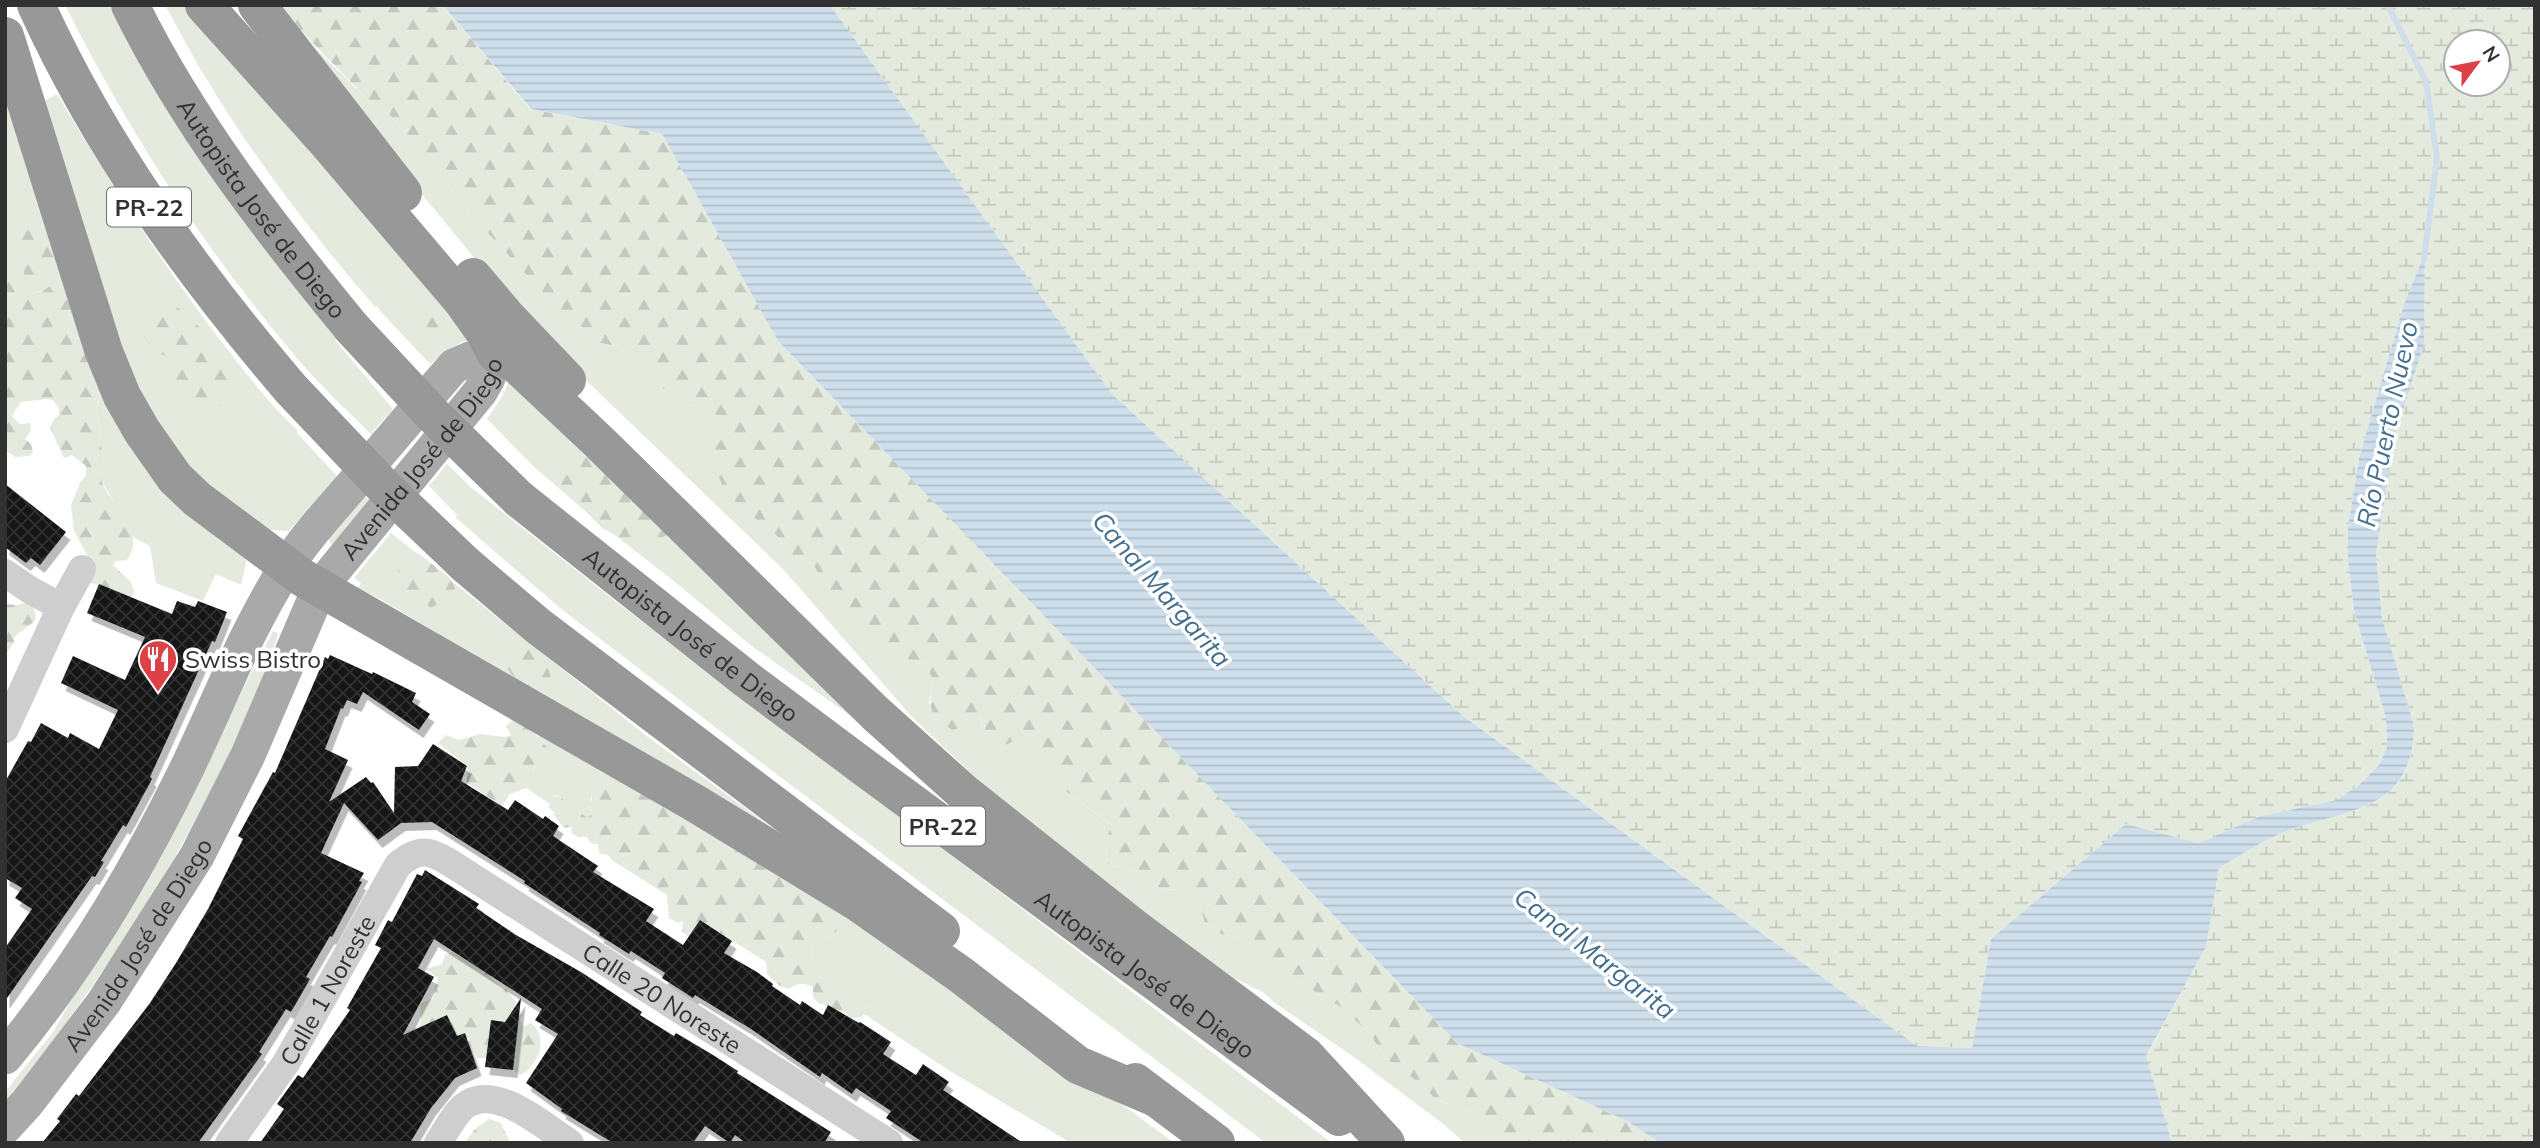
<svg xmlns="http://www.w3.org/2000/svg" width="2540" height="1148" font-family="Mulish,sans-serif">
	<defs>
		<pattern id="forest-firs" width="22" height="20" patternUnits="userSpaceOnUse" patternTransform="scale(1.75)"><rect width="22" height="20" fill="#e4eade"/><path d="M5 1l3.5 6h-7zM16 11l3.5 6h-7z" fill="#c4c9bf"/></pattern>
		<pattern id="wetland-marsh" width="20" height="14" patternUnits="userSpaceOnUse" patternTransform="scale(1.75)"><rect width="20" height="14" fill="#e4eade"/><path d="M1 5h8M5 5V1M11 12h8M15 12V8" fill="none" stroke="#c4c9bf"/></pattern>
		<pattern id="water-rules" width="6" height="5" patternUnits="userSpaceOnUse" patternTransform="scale(1.75)"><rect width="6" height="5" fill="#cedfeb"/><path d="M0 2.5h6" fill="none" stroke="#b1c0ca"/></pattern>
		<pattern id="building-cross-hatch" width="8" height="8" patternUnits="userSpaceOnUse" patternTransform="scale(1.75)"><rect width="8" height="8" fill="#181818"/><path d="M0 0l8 8M0 8l8-8" fill="none" stroke="#313131"/></pattern>
		<filter id="shadow"><feDropShadow dx="4.5" dy="8" stdDeviation="0" flood-color="#0004"/></filter>
	</defs>
	<rect width="100%" height="100%" fill="#fff"/>
	<path fill="#e4eade" d="M65 5H109L136 56 337 340H335L393 409 373 431 370 429 379 438 377 440C354 417 331 396 309 372 212 261 131 137 65 5Z
		M165 5H192L469 339 447 350 430 364 382 313 377 306 375 307C318 241 265 172 218 98 199 68 182 36 165 5Z
		M313 46 370 102 390 115 486 231 557 308 576 321 596 342 620 347 667 392 685 403 700 407 715 420V438L744 511 772 530 791 554 812 563 838 603 856 623 885 641 903 658 925 664 933 679 929 704 981 713 983 745H1005L1028 734 1059 786 1111 825 1106 853 1108 864 1135 872 1161 889 1180 890 1196 894 1205 923 1217 933 1246 940 1280 971 1341 1007 1370 1034 1386 1059 1405 1071 1437 1100 1467 1110 1491 1124 1509 1143H1465L1442 1123 1351 1055 1275 1003 1263 992 1223 973 1000 801 912 717 783 569 570 365 495 283 397 164Z
		M5 72 117 405 248 555 241 585 216 574 203 601 156 583 150 546 134 538 108 492 101 479 100 466 104 459C99 442 101 426 96 410L99 401 78 338 68 334 70 324 76 317 46 290 30 293H15V271L5 260Z
		M57 94C107 177 158 258 217 336 242 368 267 402 297 430V433L337 476 289 531 271 530 268 535 214 495 140 408 40 103Z
		M509 381 855 719 749 644 680 586 592 517 534 467 487 419 502 397Z
		M447 464 472 488 615 601 1332 1143H1266L771 770 560 608 455 517 458 516 429 486Z
		M361 492 375 506 334 545 330 544 328 536Z
		M391 533 648 737 827 868 382 600 358 588 361 583 354 578Z
		M273 631 278 633V635C218 807 117 961 5 1103V1092L53 1032 176 818Z
		M536 731 613 772 593 785 589 808 593 812 589 817H586L560 797 553 795 550 804 525 787 529 786 535 765 547 760 545 744 539 739Z
		M837 910 1099 1087 1174 1143H1071L945 1068 864 1014 866 1007 843 988 832 987 817 972 811 960 813 944 816 941 831 937 843 924Z"/>
	<path fill="url(#forest-firs)" d="M276 5H443L530 109 662 134 778 341 1457 1043 1627 1121 1660 1143H1509L1491 1124 1467 1110 1437 1100 1405 1071 1386 1059 1370 1034 1341 1007 1280 971 1246 940 1217 933 1205 923 1196 894 1180 890 1161 889 1135 872 1108 864 1106 853 1110 824 1059 786 1028 735 1005 745H983L981 713 970 724 953 730C927 716 929 706 933 679L925 664 903 658 885 641 856 624 838 603 812 563 791 554 772 530 744 511 723 488 714 463V419L700 407 685 403 667 392 620 347 596 342 576 321 557 308 486 231 390 115 370 102Z
		M17 217 32 218 38 227 40 241 50 244 59 266 39 289 29 287C23 275 23 265 21 252 18 239 11 232 17 217Z
		M5 260 15 271 16 293 41 292 54 284 72 290 76 317 70 324 68 334C73 336 78 338 82 343 94 358 103 393 96 410 101 426 99 442 104 459 84 493 154 523 127 560L116 561 113 565 130 581 134 591 132 598 99 584 88 583 91 562 74 531 71 505 80 483 86 475V466L72 455 64 458C59 448 55 438 50 427L54 419 59 415V408L53 400 46 399 21 402 12 416 20 424 30 423 31 431 25 439 31 444 33 452 29 456 15 457 5 450Z
		M168 299C179 311 192 315 201 330 206 338 203 348 209 357L212 354C221 358 226 371 234 379V394L217 408C181 408 181 412 164 379L174 370 175 362C169 357 167 356 160 354 148 349 141 329 138 318L151 315 156 308Z
		M419 308C434 317 459 329 436 347L420 342 414 336 413 321Z
		M594 455 668 534 657 541 649 542 619 537 603 529 561 486 557 478V472L578 460Z
		M419 554 449 577 455 588 448 598 431 608C416 594 407 604 400 579 398 572 397 570 401 563Z
		M26 603C34 606 37 612 35 621L14 637V643L5 655V604L17 605Z
		M517 643C534 649 554 666 551 686 528 700 482 657 517 643Z
		M515 718 536 731V735C543 745 552 746 547 760L535 765 533 769 534 777 529 787 510 794 502 806 467 783V766L438 743 446 735 459 740 480 734 504 737 511 735 506 726Z
		M613 772 837 910 843 924 831 937 816 941 813 944 811 960 823 978 829 977 833 980V987L843 988 865 1005 866 1011 862 1017 851 1018 845 1012C838 1014 829 1004 819 1004L813 997V987C802 982 798 983 789 989L780 986 767 974 766 962 700 920 689 937 682 931 683 921 678 923 669 918 667 895 613 861 608 855 599 853 598 844H592L586 837H578L572 833 571 827 564 828 553 814 555 813 549 808 550 796 560 797 586 817H589L593 812 587 804 592 800C588 783 600 778 613 772Z
		M453 952 484 971 495 968 490 976 501 988 506 989C509 995 514 997 517 1003L514 1008 522 1015 520 1021 523 1027 531 1023C550 1038 538 1066 520 1075L513 1070 518 1023 491 1020 486 1058H477L465 1033 457 1036 447 1015 405 1037 407 1031C429 1024 418 1020 421 1003L433 998 438 978 425 969 442 964 445 955Z
		M489 1119 501 1123 510 1143H464L476 1128Z"/>
	<path fill="url(#wetland-marsh)" fill-rule="evenodd" d="M830 5H2535V1143H2172L2146 1057 2206 947 2219 868C2237 857 2256 845 2275 836 2336 808 2414 818 2414 727L2382 618 2376 554 2395 436 2424 344 2425 255 2404 304 2359 458 2348 528V561L2354 611 2386 718 2387 747 2379 765 2357 787 2336 800 2261 816 2198 843 2126 824 1991 939 1972 1048 1917 1046 1463 716 1111 393ZM2456 42H2498V84H2456Z"/>
	<path fill="url(#water-rules)" d="M443 5H830L1111 393 1463 716 1917 1046 1972 1048 1991 939 2126 824 2198 843 2261 816 2336 800 2357 787 2379 765 2387 747 2386 718 2354 611 2348 561V528L2359 458 2404 304 2425 253 2424 344 2395 436 2376 554 2382 618 2414 726C2414 818 2336 808 2275 836 2256 845 2237 857 2219 868L2206 947 2146 1056 2172 1143H1660L1627 1121 1457 1043 778 341 662 134 531 109Z"/>
	<g fill="none" stroke-linecap="round" stroke-linejoin="round">
		<path stroke="#cedfeb" stroke-width="6" d="M2388 5 2426 82 2437 158 2424 259"/>
	</g>
	<path fill="url(#building-cross-hatch)" filter="url(#shadow)" d="M5 484 66 532 40 565 31 558 26 563 5 547Z
		M99 584 172 614 177 601 195 607 198 601 227 612 215 642 212 641 150 777 152 779 126 827 123 825 101 861 104 862 95 877 92 876 5 1001V948L32 909 15 898 22 888 5 878V782L28 741 31 742 41 723 68 738 70 733 99 749 118 710 61 683 73 656 125 680 145 637 87 613Z
		M330 655 372 674 373 672 416 693 412 702 430 714 419 730 363 692 357 704 347 700 343 709 341 708 325 749 348 760 329 802 366 777 371 783 373 782 394 813 395 767 418 766 433 744 467 766 461 781 508 810 515 800 543 819 545 816 559 826 553 836 598 866 593 872 654 909 646 921 683 945 700 920 732 941 724 953 757 972 773 984 772 986 800 1005 802 1001 823 1015 828 1005 859 1023 860 1022 891 1042 883 1054 916 1075 923 1064 949 1082 943 1090 1023 1143H924L886 1118 891 1111 856 1088 852 1094 822 1073 820 1077 751 1029 695 995 693 998 662 978 665 973 631 951 629 954 599 935 600 933 524 883 525 881 432 822 401 823 378 840 344 803 321 853 364 873 359 881 362 882 332 937 330 936 306 977 310 979 291 1012 286 1009 259 1052 262 1054 198 1143H42L60 1121 57 1119 76 1094 79 1096 150 1003 176 963 208 909 243 839 238 836 273 772 275 773 325 657 328 659Z
		M425 870 479 904 476 908 516 935 581 972 642 1012 640 1015 674 1036 676 1033 713 1055 738 1071 737 1073 831 1132 824 1143H746L735 1135 730 1143 705 1126 693 1143H613L561 1111 562 1109 526 1083 558 1034 535 1020 542 1009 434 939 418 968 434 977 403 1035 447 1015 457 1036 465 1033 477 1068 455 1078 431 1108 410 1143H260L284 1109 277 1104 298 1075 303 1078 350 1010 347 1008 381 948 375 945 388 920 392 922 417 874 422 876Z
		M521 998 513 1070 485 1067 491 1020 505 1022Z"/>
	<g fill="none" stroke-linecap="round" stroke-linejoin="round">
		<g stroke="#cecece" stroke-width="28">
			<path d="M5 573 30 590 61 607"/>
			<path d="M5 729 61 607 82 569"/>
			<path id="s1" d="M229 1143 286 1063 398 865C419 847 430 850 452 864L889 1143"/>
			<path d="M438 1143C446 1131 453 1116 463 1107 494 1081 543 1126 570 1143"/>
		</g>
		<g stroke="#a9a9a9" stroke-width="35">
			<path d="M5 1057C79 969 138 869 188 766 220 699 247 628 287 566 306 536 331 510 354 483 387 444 420 405 454 366L473 358 496 354"/>
			<path id="s2" d="M5 1127 27 1103 104 1002 197 856 248 755 320 587 480 392 488 378 496 354"/>
		</g>
		<g stroke="#989898" stroke-width="38">
			<path d="M36 5C100 146 191 272 291 389"/>
			<path id="s3" d="M130 5C188 123 269 227 352 328"/>
			<path d="M204 5 326 141 463 302 485 333 496 354 517 365 599 442 875 713 964 793 1133 927 1306 1056 1386 1143"/>
			<path d="M257 5 403 193"/>
			<path d="M5 36 104 352 122 396 142 431 175 478 197 499 303 578 693 802 857 902 961 975 1078 1065 1156 1098"/>
			<path d="M473 277 506 316 567 380"/>
			<path id="s4" d="M519 499 746 679 865 768 1339 1117"/>
			<path d="M466 565 538 626 941 931"/>
			<path d="M1135 1082 1216 1143"/>
		</g>
		<path stroke="#989898" stroke-width="38" d="M352 328 432 414 519 499
			M291 389 384 487 466 565"/>
	</g>
	<defs>
		<g id="restaurant-pin" transform="scale(2.0125)"><path d="M0 17L-7.5 6A9.5 9.5 0 1 1 7.5 6Z" fill="#db4145" stroke="#fff"/><path d="M-5-6h1v4h1v-4h1v4h1v-4h1v5L-1.5 .5V6h-2V.5L-5-1ZM5-6V6H3V1.5H1.5Q1.5-4 5-6Z" fill="#fff"/></g>
	</defs>
	<g fill-rule="evenodd">
		<use href="#restaurant-pin" x="158" y="659"/>
	</g>
	<g text-anchor="middle" dominant-baseline="central" stroke-width="7" stroke-linejoin="round" paint-order="stroke">
		<g fill="#fff" stroke="#6f6f6f" stroke-width="2">
			<rect x="107" y="187.5" width="84" height="39" rx="5"/>
			<rect x="901" y="806.5" width="84" height="39" rx="5"/>
		</g>
		<g font-size="23" font-weight="bold" fill="#313131">
			<text x="149" y="207">PR-22</text>
			<text x="943" y="826">PR-22</text>
		</g>
		<g font-size="24" fill="#313131" stroke="#fff">
			<text stroke="none"><textPath href="#s3" startOffset="243">Autopista José de Diego</textPath></text>
			<text stroke="none"><textPath href="#s2" startOffset="793">Avenida José de Diego</textPath></text>
			<text stroke="none"><textPath href="#s4" startOffset="219">Autopista José de Diego</textPath></text>
			<text stroke="none"><textPath href="#s2" startOffset="226">Avenida José de Diego</textPath></text>
			<text stroke="none"><textPath href="#s4" startOffset="786">Autopista José de Diego</textPath></text>
			<text stroke="none"><textPath href="#s1" startOffset="182">Calle 1 Noreste</textPath></text>
			<text stroke="none"><textPath href="#s1" startOffset="635">Calle 20 Noreste</textPath></text>
		</g>
		<g font-size="24" fill="#313131" stroke="#fff" text-anchor="start">
			<text x="185" y="659">Swiss Bistro</text>
		</g>
		<g font-size="26" font-style="italic" fill="#436e8f" stroke="#fff">
			<text transform="translate(2387 424) rotate(-78)">Río Puerto Nuevo</text>
			<text transform="translate(1162 589) rotate(49)">Canal Margarita</text>
			<text transform="translate(1595 953) rotate(38)">Canal Margarita</text>
		</g>
	</g>
	<rect width="2540" height="1148" fill="none" stroke="#313131" stroke-width="14"/>
	<g transform="translate(2477 63) rotate(58)"><circle r="33" fill="#ffffff" stroke="#adadad" stroke-width="2"/>
	<path d="M0-5L12 26L0 18L-12 26Z" fill="#db4145"/>
	<text y="-10" font-size="19" font-weight="bold" text-anchor="middle" fill="#313131">N</text>
	</g>
</svg>
